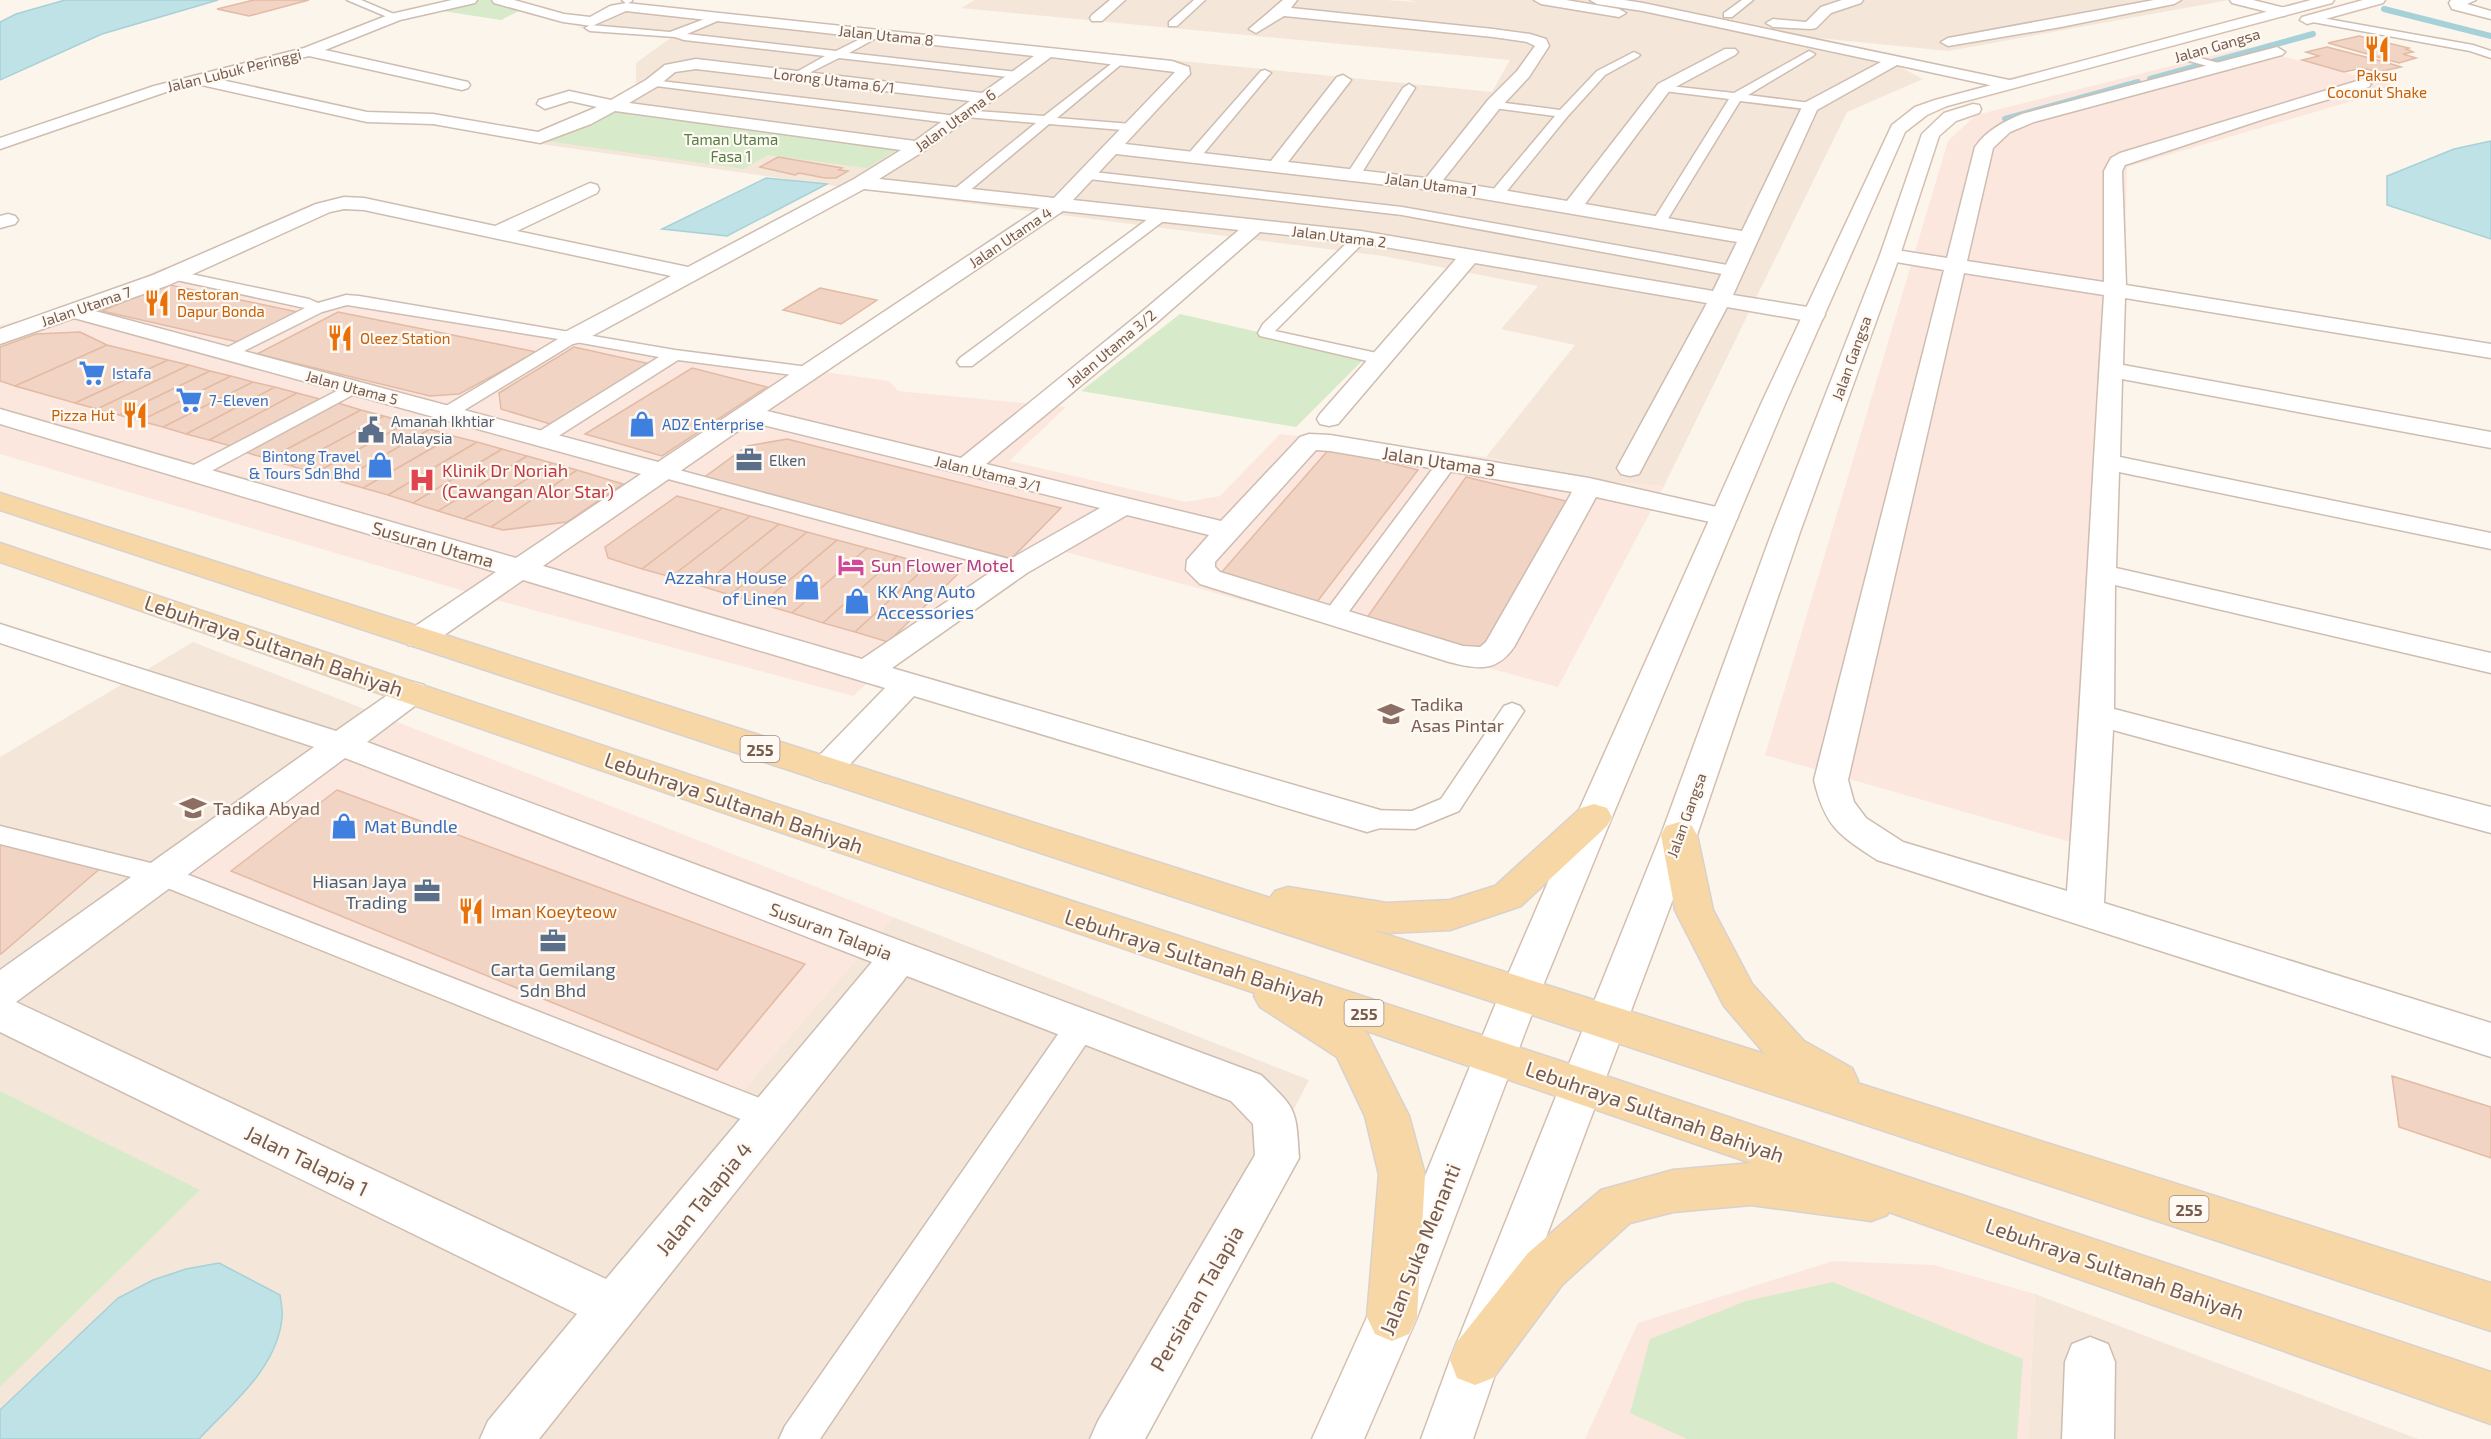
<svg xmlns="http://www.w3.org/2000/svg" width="2491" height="1439" font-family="'Exo 2',sans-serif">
	<rect width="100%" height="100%" fill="#fcf5eb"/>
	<path fill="#f4e7d9" d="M975 0H1386L1417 2 1408 0H2229L1948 51 1818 38 1878 55 1923 79 1847 112 1664 486 1582 480 1486 457 1575 345 1501 329 1538 286 1383 256 864 190 526 142 603 107 636 88V63L672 37 579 28 608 8 941 37 1492 92 1510 60 961 8Z
		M193 642 372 712 743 1090 893 917 1309 1080 1125 1439H0V757Z
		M2035 1294 2418 1439H2028Z"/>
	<path fill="#fce7df" d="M2247 47 2400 87 2127 167 2109 853 1765 755 1948 141 1976 115Z
		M164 267 321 301 344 295 682 352 889 381 898 391 1066 407 1009 461 1186 502 1220 496 1280 434 1486 457 1582 480 1664 486 1558 687 1062 551 903 651 853 696 481 596 0 454V325L69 310 105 297Z
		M372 712 893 917 743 1090 157 863Z
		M1833 1261 1934 1265 2035 1294 2028 1439H1585L1638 1323Z"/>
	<path fill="#d7eac9" d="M477 0H495L523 9 501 20 436 10Z
		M616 112 896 150 867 168 768 155 744 169 547 141Z
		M1180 314 1366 357 1296 427 1081 391Z
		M0 1091 200 1190 0 1387Z
		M1833 1282 2023 1359 2017 1439H1687L1630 1413 1650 1339 1746 1301Z"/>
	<path fill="#bfe2e6" stroke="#a6d1d8" stroke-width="1.5" d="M65 0H218L102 34 0 80V22L16 14Z
		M2491 141V239L2387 205V176L2454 149Z
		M766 178 827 184 727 236 662 229Z
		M219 1263 280 1295C281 1302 283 1311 282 1318 277 1369 231 1404 199 1439H0V1410L118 1298 153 1280 186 1269Z"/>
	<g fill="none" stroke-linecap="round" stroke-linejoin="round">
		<path stroke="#a6d1d8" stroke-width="6" d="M2384 9 2491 36
			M2150 79 2313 34
			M2005 119 2138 82"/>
	</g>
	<path fill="#f1d4c3" stroke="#e3baa4" stroke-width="1.5" d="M254 0H309L249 16 217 9Z
		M2359 36 2409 48 2406 49 2413 52 2403 54 2416 58 2399 63 2328 43Z
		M2327 47 2385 62 2401 67 2379 72 2362 68 2344 72 2302 60 2319 56 2306 52Z
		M778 157 842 168 839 170 848 171 836 178H825L799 173 795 175 760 167Z
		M165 284 298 312 238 342 102 311Z
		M820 288 877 300 841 324 783 310Z
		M338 312 537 352 459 394 430 396 257 354Z
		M80 332 107 345 15 386 0 381V347L36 334Z
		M107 345 168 360 75 403 15 386Z
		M574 347 655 365 550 424 501 409 499 393Z
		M168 360 189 365 97 409 75 403Z
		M189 365 210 371 119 415 97 409Z
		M692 368 767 387 662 456 585 434Z
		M210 371 231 376 140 421 119 415Z
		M231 376 253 382 163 427 140 421Z
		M253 382 275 387 186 434 163 427Z
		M275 387 297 393 209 440 186 434Z
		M297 393 320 399 231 446 209 440Z
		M338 403 361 410 268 459 245 452Z
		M361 410 384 416 291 466 268 459Z
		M384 416 407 423 315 473 291 466Z
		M407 423 430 429 339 481 315 473Z
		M430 429 453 436 363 488 339 481Z
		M453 436 477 442 388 495 363 488Z
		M787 439 1061 508 1010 560 702 479 747 446Z
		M477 442 502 449 413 503 388 495Z
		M1330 448 1418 470 1317 602 1220 574Z
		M502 449 527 456 438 511 413 503Z
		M527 456 552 463 464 519 438 511Z
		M552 463 577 470 491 527 464 519Z
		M577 470 623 484 567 522 503 530 491 527Z
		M1466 477 1570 502 1481 652 1366 619Z
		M677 496 722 508 642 569 608 558 605 547Z
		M722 508 750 516 671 577 642 569Z
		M750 516 779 524 701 586 671 577Z
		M779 524 807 532 730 595 701 586Z
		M807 532 837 540 761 604 730 595Z
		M837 540 867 548 792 613 761 604Z
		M867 548 897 556 823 623 792 613Z
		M897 556 928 565 855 632 823 623Z
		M928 565 959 573 888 642 855 632Z
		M337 790 805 964 717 1070 231 871Z
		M0 844 103 866 1 954H0Z
		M2392 1076 2491 1107V1158L2399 1127Z"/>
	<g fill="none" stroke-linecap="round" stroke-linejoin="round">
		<g stroke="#cebdb0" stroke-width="3">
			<path id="lane" d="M347 0H361L401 17 392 19Z
				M622 0H632V1L627 4Z
				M1194 0H1205L1177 26H1169V22Z
				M1742 0H1753L1732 17H1724V13Z
				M718 14 722 15V19L687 34 836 51 876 31 880 32V36L849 53 1017 72 1023 75 1017 78 839 58 797 79 791 76 793 74 825 56 684 40 675 37 590 31 585 28 590 25 670 32Z
				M2311 16 2473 45 2491 51V58L2470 51 2307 21V17Z
				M1809 51 1815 54 1813 56 1748 95 1810 103 1814 104V110L1740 101 1666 222 1664 225H1654L1652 222 1729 99 1664 91 1658 87 1660 85 1734 93Z
				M1634 52 1640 55 1638 57 1605 75 1567 117 1502 197H1492L1490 194 1492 191 1555 116 1494 108 1488 104 1490 101 1560 110 1597 71Z
				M2182 53 2226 65 2228 67 2222 70 2178 58 2176 56Z
				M1120 57 1126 60 1124 62 1057 118 1131 124 1135 125 1137 128 1135 131 1049 124 962 197H952L950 194 952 191 1036 123 966 117 960 113 962 110 1044 116Z
				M1265 70 1271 73 1269 75 1199 159H1189L1187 156 1189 153 1261 71Z
				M652 80 957 116 963 120 957 124 648 85V81Z
				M1409 84 1415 88 1361 174 1354 178 1349 177 1347 174 1403 88Z
				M1085 171 1402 207 1733 266 1741 271 1733 276 1402 215 1080 178 1078 175 1080 172Z
				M1161 212 1166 213 1168 216 1166 219 972 366H960L957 362 960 358 1156 213Z
				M1361 233 1368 237 1366 240 1275 331 1386 355 1388 359 1386 363 1380 364 1260 336 1258 333 1263 324 1356 234Z
				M172 270 309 299 318 303 346 295 359 296 675 350 808 367 814 368 817 372 814 376 808 377 678 360 549 442H535L533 438 535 434 659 357 576 342 453 417H441L438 413 441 409 558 339 347 305 322 312 230 358 224 357 222 353 224 349 305 308 167 278 164 275 167 272Z
				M354 382 360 383 363 387 360 391 200 477H186L183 473 186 469Z
				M1447 457 1454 459 1457 463 1342 621 1334 623 1326 621 1323 616 1326 611 1440 459Z
				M664 466 1024 563 1028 567 1024 571 1017 573 657 476 654 472 657 468Z
				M1512 703 1520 706 1524 711 1459 811 1415 829 1367 828 1358 826 1354 819 1358 812 1367 810 1412 811 1441 799 1504 706Z
				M0 826 171 868 780 1106 785 1116 780 1126 769 1130 758 1126 155 883 0 844Z
				M1081 1014 1092 1017 1096 1026 1092 1035 820 1439H779L785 1426 1070 1017Z"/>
		</g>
		<g stroke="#cebdb0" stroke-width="3">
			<path id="street" d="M452 0H477L475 3 400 20 325 50 468 82 470 85 468 88 462 90 309 56 217 79 367 112 433 114 538 132 597 107 570 101 545 109 537 104 539 100 569 91 611 100 646 80 665 65 696 59 982 93 1034 56 626 11 592 26 563 22 494 3 492 0H514L564 14 590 17 610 6 626 3 1172 61 1189 67 1190 74 1125 144 1271 161 1337 77 1343 75 1351 80 1288 162 1426 178 1488 100 1517 71 1535 46 1527 42 1493 37 1284 16 1256 33 1249 29 1283 0H1297L1291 8 1493 29 1530 34 1546 39 1549 46 1529 77 1500 108 1443 180 1567 201 1658 84 1725 49H1735L1738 52 1735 55 1670 90 1585 204 1742 231 1804 103 1881 62 1643 11 1597 4 1590 0H1624L1643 3 2014 81 2016 84 2008 89 1897 65 1817 110 1733 295 1814 308 1822 310 1825 315 1822 320 1814 322 1727 307 1639 474 1630 476 1621 474 1617 468 1707 303 1475 263 1338 424 1329 426 1320 424 1317 419 1320 414 1456 259 1361 243 1260 232 1154 325 986 464 1221 521 1300 437 1309 434 1330 435 1589 478 1734 511 1738 517 1734 523 1724 525 1596 497 1514 647C1496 673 1477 669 1449 662L1200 584 1186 570 1187 560 1209 535 1127 515 1027 573 892 668 1380 810 1385 819 1380 828 1367 832 914 696 837 778 825 782 813 778 808 770 813 762 885 688 523 580 430 645 419 647 408 645 404 638 408 631 496 572 0 424V409L516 558 641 474 74 318 0 344V329L153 275 316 204 344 197 364 198 495 226 590 183 597 185 599 189 597 193 517 231 688 267 854 179 901 150 615 111 591 124 540 143 433 124 367 122 197 84 166 92 0 149V138L154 86 304 48 391 14ZM1051 57 1175 72 1054 198 879 179 924 151ZM696 69 970 101 915 141 629 103 658 86 675 72ZM1116 154 1431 190 1737 242 1713 291 1361 231 1073 200ZM864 189 1040 208 658 462 95 311 169 285 330 212 344 209 364 210 671 276 565 332 562 337 565 342 573 344 581 342ZM1063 211 1239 230 1138 315 961 458 767 411ZM751 422 1100 508 1007 561 862 659 543 566ZM1316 450 1330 451 1572 492 1486 642 1480 647 1463 646 1220 572 1215 567V562Z
				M1110 0H1125L1102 21H1092L1090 18 1092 15Z
				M1534 0H1566L1619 9 1626 13 1619 17 1541 4Z
				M1842 0H1863L1861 3 1831 13 1816 28 1811 29 1773 27 1766 23 1773 19 1806 22 1821 7Z
				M2154 0H2181L2174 4 2061 27 1948 46 1941 42 1948 38Z
				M2230 0H2253L2289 9 2291 12 2284 16 2232 3Z
				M2451 0H2476L2467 4 2491 11V19L2452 9 2449 3Z
				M2277 47 2285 52 2282 55 2034 122 2010 132 1993 148 1967 261 2104 282V171L2111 158 2120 153 2357 81 2363 79 2371 84 2369 87 2264 119 2125 165 2122 171 2126 285 2491 344V358L2125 298 2123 365 2491 432V448L2122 379 2120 457 2491 533V549L2119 472 2116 568 2491 653V673L2115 585 2114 709 2491 807V833L2113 730 2104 903 2491 1023V1057L1877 860C1839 835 1825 827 1814 780L1944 270 1890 261 1883 259 1880 255 1883 251 1890 249 1947 258 1975 147C1987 130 2003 122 2022 114ZM1964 273 2104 295C2091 494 2082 693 2067 891L1903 842 1866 818 1854 802 1848 780Z
				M8 214 15 216 18 220 15 224 0 228V216Z
				M0 624 336 731 402 685 413 682 424 685 429 692 424 699 367 742 1261 1075C1297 1110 1296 1108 1299 1158L1145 1439H1090L1098 1421 1255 1155 1253 1124 1231 1101 907 976 539 1439H480L488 1421 577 1314 0 1032V970L314 747 0 643ZM345 758 872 962 606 1279 16 1002Z
				M2090 1337 2108 1344 2115 1362 2114 1439H2062L2065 1362 2072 1344Z"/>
		</g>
		<g stroke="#d4bfb0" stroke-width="3">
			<path id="secondary" d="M2311 0H2334L2332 3 1947 106 1927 115 1905 132 1785 404 1612 817 1540 993 1417 1317 1364 1439H1312L1372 1306 1500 993 1576 817 1761 404 1892 125 1915 107 1935 100Z
				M2363 0H2385L2383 3 2307 24 2300 20 2302 17Z
				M1973 104 1979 105 1981 109 1979 113 1956 121 1939 136 1900 255 1800 532 1697 835 1500 1360 1473 1439H1421L1450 1360 1661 835 1772 532 1880 255 1922 134 1944 113Z"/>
		</g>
		<g stroke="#d9d1cd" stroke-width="3">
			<path id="primary" d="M0 493 1270 898 1275 891 1288 887 1387 903 1450 900 1495 886 1581 808 1594 804 1607 808 1612 817 1607 826 1521 906 1450 930 1387 933 1369 929 1765 1054 1724 1006 1675 910 1661 835 1666 826 1679 822 1692 826 1697 835 1713 910 1752 984 1804 1041 1852 1068 1858 1081 1857 1083 2491 1283V1331L0 510Z
				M0 543 794 810 1582 1068 2491 1372V1424L1889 1212 1887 1215 1871 1221 1751 1205 1673 1212 1630 1223 1562 1285 1493 1378 1475 1385 1457 1378 1450 1360 1457 1342 1528 1253 1601 1190 1673 1170 1751 1163 1361 1029 1367 1033 1409 1116 1425 1175 1417 1317 1409 1334 1392 1341 1375 1334 1367 1317 1379 1175 1365 1116 1337 1057 1260 1007 1254 996 1255 993 768 828 0 562Z"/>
		</g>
		<use href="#lane" fill="#fff" fill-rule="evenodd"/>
		<use href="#street" fill="#fff" fill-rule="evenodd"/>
		<use href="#secondary" fill="#fff" fill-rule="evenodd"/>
		<use href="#primary" fill="#f8d7a6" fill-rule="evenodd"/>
	</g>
	<defs>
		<g id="restaurant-bare" transform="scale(2.07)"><path d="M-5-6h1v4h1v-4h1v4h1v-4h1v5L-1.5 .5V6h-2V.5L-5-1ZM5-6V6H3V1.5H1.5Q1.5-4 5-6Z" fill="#e8710a" stroke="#fef9f2" stroke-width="2.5" paint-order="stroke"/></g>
		<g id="supermarket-bare" transform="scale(2.07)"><path d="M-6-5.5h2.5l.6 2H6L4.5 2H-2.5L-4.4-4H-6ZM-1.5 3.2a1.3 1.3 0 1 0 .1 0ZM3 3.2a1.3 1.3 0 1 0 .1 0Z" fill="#3f7fe0" stroke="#fef9f2" stroke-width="2.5" paint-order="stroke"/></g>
		<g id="shop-bare" transform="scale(2.07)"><path d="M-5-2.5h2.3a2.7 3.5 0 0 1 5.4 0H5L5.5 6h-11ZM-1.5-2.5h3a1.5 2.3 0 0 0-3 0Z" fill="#3f7fe0" stroke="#fef9f2" stroke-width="2.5" paint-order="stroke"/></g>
		<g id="civic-bare" transform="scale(2.07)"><path d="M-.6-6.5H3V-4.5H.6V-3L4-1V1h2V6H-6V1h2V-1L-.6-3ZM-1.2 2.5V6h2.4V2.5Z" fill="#5c6f8a" stroke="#fef9f2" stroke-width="2.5" paint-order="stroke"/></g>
		<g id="office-bare" transform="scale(2.07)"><path d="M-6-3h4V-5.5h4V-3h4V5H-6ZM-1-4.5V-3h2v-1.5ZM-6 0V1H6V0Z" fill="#5c6f8a" stroke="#fef9f2" stroke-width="2.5" paint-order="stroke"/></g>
		<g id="hospital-bare" transform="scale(2.07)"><path d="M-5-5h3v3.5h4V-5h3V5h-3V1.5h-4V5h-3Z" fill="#e0444e" stroke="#fef9f2" stroke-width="2.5" paint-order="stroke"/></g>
		<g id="hotel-bare" transform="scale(2.07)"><path d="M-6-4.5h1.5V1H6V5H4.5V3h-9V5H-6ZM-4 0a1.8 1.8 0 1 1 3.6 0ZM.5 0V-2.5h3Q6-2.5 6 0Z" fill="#d1479c" stroke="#fef9f2" stroke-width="2.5" paint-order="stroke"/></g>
		<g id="school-bare" transform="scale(2.07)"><path d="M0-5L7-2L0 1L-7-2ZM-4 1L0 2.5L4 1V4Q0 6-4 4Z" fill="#8d6e63" stroke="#fef9f2" stroke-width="2.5" paint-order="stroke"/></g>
	</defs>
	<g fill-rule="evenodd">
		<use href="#restaurant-bare" x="2377" y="49"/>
		<use href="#restaurant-bare" x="157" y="303"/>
		<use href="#restaurant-bare" x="340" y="338"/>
		<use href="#supermarket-bare" x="92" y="373"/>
		<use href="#supermarket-bare" x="189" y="400"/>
		<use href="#restaurant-bare" x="135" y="415"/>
		<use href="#shop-bare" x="642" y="424"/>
		<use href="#civic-bare" x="371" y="430"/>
		<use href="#office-bare" x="749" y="460"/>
		<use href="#shop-bare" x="380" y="465"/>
		<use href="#hospital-bare" x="422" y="480"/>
		<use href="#hotel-bare" x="851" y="565"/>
		<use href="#shop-bare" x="807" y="587"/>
		<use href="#shop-bare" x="857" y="601"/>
		<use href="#school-bare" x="1391" y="714"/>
		<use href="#school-bare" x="193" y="808"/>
		<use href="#shop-bare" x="344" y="826"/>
		<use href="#office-bare" x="427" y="891"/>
		<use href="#restaurant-bare" x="471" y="911"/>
		<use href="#office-bare" x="553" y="941"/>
	</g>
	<g text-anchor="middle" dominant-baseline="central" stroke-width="4.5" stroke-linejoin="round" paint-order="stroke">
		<g font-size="15" fill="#775b4e" stroke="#fef9f2">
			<text transform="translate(886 35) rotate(6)">Jalan Utama 8</text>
			<text transform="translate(2217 45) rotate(-16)">Jalan Gangsa</text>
			<text transform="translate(234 70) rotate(-14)">Jalan Lubuk Peringgi</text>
			<text transform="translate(834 80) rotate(7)">Lorong Utama 6/1</text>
			<text transform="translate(955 120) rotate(-36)">Jalan Utama 6</text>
			<text transform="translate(1431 184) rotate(8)">Jalan Utama 1</text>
			<text transform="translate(1339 236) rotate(7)">Jalan Utama 2</text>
			<text transform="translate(1010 237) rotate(-34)">Jalan Utama 4</text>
			<text transform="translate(86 306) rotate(-19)">Jalan Utama 7</text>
			<text transform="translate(1111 348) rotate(-40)">Jalan Utama 3/2</text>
			<text transform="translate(1851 358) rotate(-70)">Jalan Gangsa</text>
			<text transform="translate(352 387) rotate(15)">Jalan Utama 5</text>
			<text transform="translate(988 473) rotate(14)">Jalan Utama 3/1</text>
			<text transform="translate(1686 815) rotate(-70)">Jalan Gangsa</text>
		</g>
		<g font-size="15" fill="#c56008" stroke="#fef9f2" text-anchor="start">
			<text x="2377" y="75" text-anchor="middle">Paksu<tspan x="2377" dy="17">Coconut Shake</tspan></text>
			<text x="177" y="294">Restoran<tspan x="177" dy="17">Dapur Bonda</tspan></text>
			<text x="360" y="338">Oleez Station</text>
			<text x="115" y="415" text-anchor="end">Pizza Hut</text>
		</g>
		<g font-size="15" fill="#577c46" stroke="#fef9f2">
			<text x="731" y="139">Taman Utama<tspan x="731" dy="17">Fasa 1</tspan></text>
		</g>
		<g font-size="15" fill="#366cbe" stroke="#fef9f2" text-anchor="start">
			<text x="112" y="373">Istafa</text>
			<text x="209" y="400">7-Eleven</text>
			<text x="662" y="424">ADZ Enterprise</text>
			<text x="360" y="456" text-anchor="end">Bintong Travel<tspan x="360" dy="17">&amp; Tours Sdn Bhd</tspan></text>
		</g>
		<g font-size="15" fill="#4e5e75" stroke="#fef9f2" text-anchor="start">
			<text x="391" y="421">Amanah Ikhtiar<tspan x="391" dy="17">Malaysia</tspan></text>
			<text x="769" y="460">Elken</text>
		</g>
		<g fill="#fef9f2" stroke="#a08a7f" stroke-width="1.5">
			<rect x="740.5" y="736" width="39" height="26" rx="4.5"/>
			<rect x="1344.5" y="1000" width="39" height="26" rx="4.5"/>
			<rect x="2169.5" y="1196" width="39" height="26" rx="4.5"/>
		</g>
		<g font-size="16" font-weight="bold" fill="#775b4e">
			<text x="760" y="749">255</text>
			<text x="1364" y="1013">255</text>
			<text x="2189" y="1209">255</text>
		</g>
		<g font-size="18" fill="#775b4e" stroke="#fef9f2">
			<text transform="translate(1439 461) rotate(9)">Jalan Utama 3</text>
			<text transform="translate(433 544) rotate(16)">Susuran Utama</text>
			<text transform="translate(831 931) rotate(21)">Susuran Talapia</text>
		</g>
		<g font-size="18" fill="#be3a42" stroke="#fef9f2" text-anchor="start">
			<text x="442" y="470">Klinik Dr Noriah<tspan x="442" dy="21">(Cawangan Alor Star)</tspan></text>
		</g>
		<g font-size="18" fill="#b23c85" stroke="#fef9f2" text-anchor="start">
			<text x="871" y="565">Sun Flower Motel</text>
		</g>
		<g font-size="18" fill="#366cbe" stroke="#fef9f2" text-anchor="start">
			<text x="787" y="577" text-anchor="end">Azzahra House<tspan x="787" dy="21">of Linen</tspan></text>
			<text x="877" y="591">KK Ang Auto<tspan x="877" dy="21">Accessories</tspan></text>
			<text x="364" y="826">Mat Bundle</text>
		</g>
		<g font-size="18" fill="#785e54" stroke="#fef9f2" text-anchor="start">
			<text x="1411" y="704">Tadika<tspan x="1411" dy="21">Asas Pintar</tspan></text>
			<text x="213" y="808">Tadika Abyad</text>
		</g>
		<g font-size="18" fill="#4e5e75" stroke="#fef9f2" text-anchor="end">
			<text x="407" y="881">Hiasan Jaya<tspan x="407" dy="21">Trading</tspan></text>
			<text x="553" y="969" text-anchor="middle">Carta Gemilang<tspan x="553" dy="21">Sdn Bhd</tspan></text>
		</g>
		<g font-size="18" fill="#c56008" stroke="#fef9f2" text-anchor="start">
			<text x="491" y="911">Iman Koeyteow</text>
		</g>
		<g font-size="21" fill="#775b4e" stroke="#fef9f2">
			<text transform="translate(274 645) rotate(19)">Lebuhraya Sultanah Bahiyah</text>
			<text transform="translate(734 802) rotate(19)">Lebuhraya Sultanah Bahiyah</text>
			<text transform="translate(1195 957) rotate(18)">Lebuhraya Sultanah Bahiyah</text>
			<text transform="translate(1655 1111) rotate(19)">Lebuhraya Sultanah Bahiyah</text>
			<text transform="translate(307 1160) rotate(26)">Jalan Talapia 1</text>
			<text transform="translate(703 1198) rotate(-51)">Jalan Talapia 4</text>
			<text transform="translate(1419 1249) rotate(-68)">Jalan Suka Menanti</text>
			<text transform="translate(2115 1268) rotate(19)">Lebuhraya Sultanah Bahiyah</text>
			<text transform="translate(1196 1298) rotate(-60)">Persiaran Talapia</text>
		</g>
	</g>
</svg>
